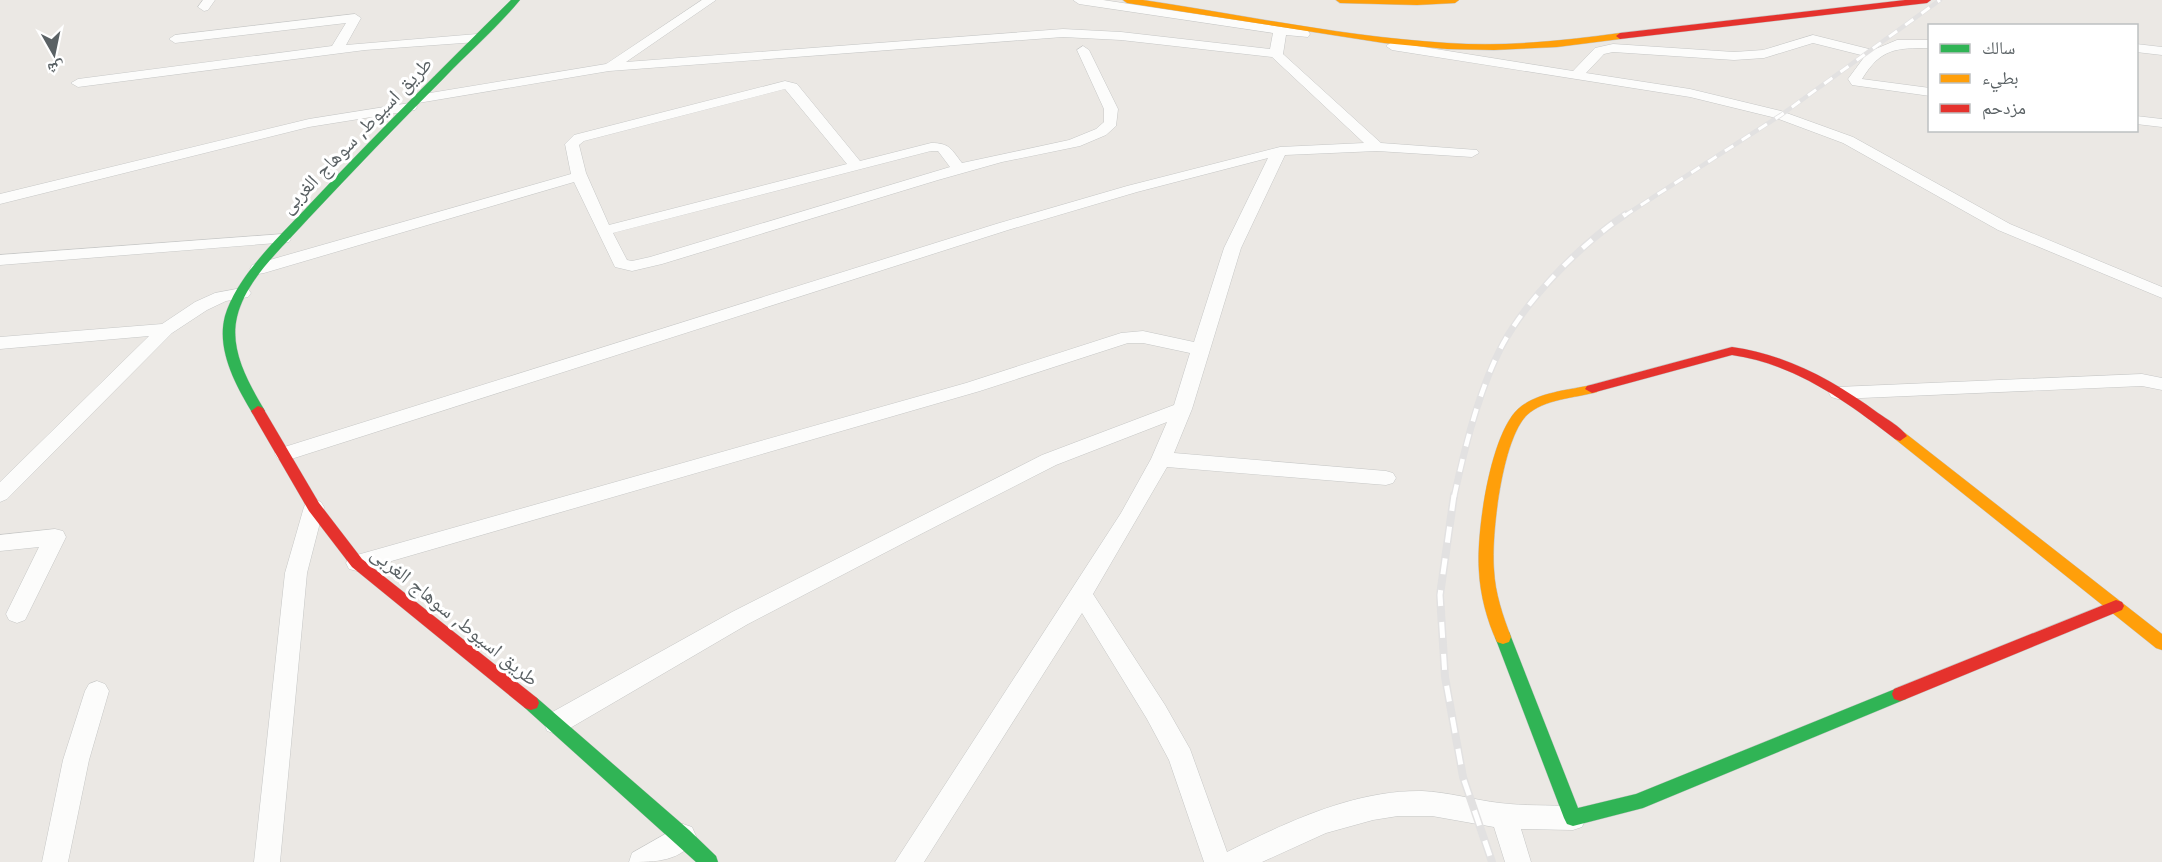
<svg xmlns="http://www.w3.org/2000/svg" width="2162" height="862" font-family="Inter,'Noto Naskh Arabic',sans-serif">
	<rect width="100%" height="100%" fill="#ebe8e4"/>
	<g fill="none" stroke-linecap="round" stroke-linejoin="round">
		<g stroke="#c6c7c6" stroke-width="1">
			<path id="street" d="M203 0H215L208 10 204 11 198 7Z
				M702 0H716L626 62 1063 29 1121 32 1270 49 1273 33 1079 4 1073 0H1103L1308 31 1310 34 1308 37 1286 35 1283 54 1381 143 1477 150 1479 153 1472 157 1377 151 1285 155 1241 248 1192 409 1174 453 1386 471 1393 473 1396 478 1393 483 1386 485 1167 467 1093 594 1165 705 1190 749 1227 852C1287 822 1354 790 1422 791 1448 792 1474 800 1500 803 1524 806 1549 805 1573 806L1582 809 1586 818 1582 827 1573 830 1521 829 1531 862H1505L1494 827 1432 816H1398L1373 820 1326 833 1262 862H1204L1169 760 1147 719 1082 613 924 862H895L1121 513 1151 459 1167 422 1056 465 919 535 748 624 565 731 556 734 547 731 544 723 547 715 732 612 1042 455 1174 405 1190 353 1143 343H1128L980 391 357 571 349 569 346 563 349 557 357 555 966 383 1121 333 1143 331 1194 342 1224 248 1268 158 1137 192 1008 230 285 461 278 459 275 454 278 449 996 224 1127 186 1280 147 1364 143 1272 57 1121 40 1063 37 609 71 418 103 411 99 418 95 606 64Z
				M355 14 361 18 346 45 477 34 483 38 477 42 365 50 78 87 71 83 78 79 332 46 346 23 175 43 169 39 175 35Z
				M1813 35 1873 50 1897 40H1930V48C1896 48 1881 48 1862 79L1930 88V96L1852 85 1848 79 1865 56 1813 43 1764 58 1734 60 1613 52 1604 54 1586 73 1690 89 1781 111 1853 137 2010 224 2162 287V298L1998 230 1843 143 1776 118 1690 97 1392 50 1386 46 1392 42 1573 71 1595 48 1613 44 1734 52 1763 50Z
				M2136 44 2162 47V55L2136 52Z
				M1083 46 1089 50 1118 109 1116 126 1106 135 1080 146 1002 162 938 180 662 264 632 271 615 267 574 182 264 273 258 274 250 269 252 265 571 174 565 144 574 135 785 81 797 84 860 161 931 143C950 143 951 149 962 163L1069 140 1096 129 1104 122V109L1077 50ZM785 89 847 164 609 225 586 173 579 145 584 141ZM931 151H938L950 167 650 257 632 261 627 260 613 233Z
				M410 103 415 104 417 107 415 110 309 127 0 204V194L309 119Z
				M2136 116 2162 119V127L2136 124Z
				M283 234 291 239 289 242 0 265V255Z
				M242 288 248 289 251 293 248 297 226 301 207 310 172 333 7 499 0 502V482L149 336 0 349V337L162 324 195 302 215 293Z
				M2142 374 2162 378V390L2142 386 1838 399 1831 397 1829 393 1831 389 1838 387Z
				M314 499 321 502 324 507 307 573 280 862H254L285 573 304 507 307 502Z
				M55 529 63 531 66 537 28 614 25 620 17 623 9 620 6 614 39 547 0 551V535Z
				M97 681 105 684 109 691 89 760 68 862H42L63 760 85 691 89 684Z
				M683 824 692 827 696 836C684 862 654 862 629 862L632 853Z"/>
		</g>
		<g stroke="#c6c7c6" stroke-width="1">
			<path id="fast" d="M511 0H520C497 28 469 52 444 78 398 124 353 171 308 219 283 247 246 279 237 317 229 350 249 384 265 411L263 414H253C236 386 216 350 225 316 237 275 281 235 310 204 375 135 443 67 511 0Z
				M1503 630 1509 632 1511 637 1578 808 1636 794 1900 687 1906 689 1908 694 1906 699 1643 808 1573 826 1567 824 1564 818 1495 637 1497 632Z
				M531 696 537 698 689 830 716 856 718 862H696L525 708 523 703 525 698Z"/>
		</g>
		<g stroke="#c6c7c6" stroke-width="1">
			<path id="slow" d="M1123 0H1143C1243 15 1346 37 1447 43 1505 47 1562 41 1620 33L1624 36 1620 39 1557 47 1494 50 1447 49 1384 43 1127 3Z
				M1336 0H1459L1455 3 1417 5 1340 3Z
				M1592 385 1597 386 1599 389 1597 392C1575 398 1544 399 1527 415 1502 439 1491 536 1494 570 1495 593 1503 616 1511 637L1509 642 1503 644 1497 642C1487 621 1480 594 1479 571 1476 533 1490 435 1518 409 1537 392 1569 390 1592 385Z
				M1900 431 1905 433 2162 634V650L2156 648 1895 439 1893 436 1895 433Z"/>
		</g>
		<g stroke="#c6c7c6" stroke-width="1">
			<path id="jam" d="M1905 0H1931L1927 3 1620 39 1616 36 1620 33Z
				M1732 347C1787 355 1833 380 1878 413 1888 420 1900 426 1907 436L1900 441 1895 439C1846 401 1795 364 1732 355L1592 393 1585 389 1587 386Z
				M258 406 263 408 319 503 362 559 537 698 539 703 537 708 531 710 525 708 352 567 309 511 251 411Z
				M2116 600 2122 602 2124 606 2122 610 1906 699 1900 701 1894 699 1892 694 1894 689Z"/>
		</g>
		<use href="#street" fill="#fcfcfb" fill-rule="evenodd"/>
		<use href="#fast" fill="#30b455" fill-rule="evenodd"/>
		<use href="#slow" fill="#ff9f0a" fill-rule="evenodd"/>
		<use href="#jam" fill="#e5322d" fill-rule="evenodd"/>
		<g stroke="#e2e1e1" stroke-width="4.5">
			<path id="rail-far2" d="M1624 216 1781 115 1940 0"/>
		</g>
		<g stroke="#e2e1e1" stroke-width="7">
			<path id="rail-far1" d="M1454 497C1464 451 1476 402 1495 360 1518 307 1578 246 1626 214"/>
		</g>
		<g stroke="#e2e1e1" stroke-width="8">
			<path id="rail" d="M1454 495 1440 595 1445 677 1463 777 1492 862"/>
		</g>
		<use href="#rail-far2" stroke="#fff" stroke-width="3" stroke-dasharray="10" stroke-linecap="butt"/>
		<use href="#rail-far1" stroke="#fff" stroke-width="4.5" stroke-dasharray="13" stroke-linecap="butt"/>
		<use href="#rail" stroke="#fff" stroke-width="5" stroke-dasharray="16" stroke-linecap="butt"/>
	</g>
	<g text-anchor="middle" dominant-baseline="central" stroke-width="6" stroke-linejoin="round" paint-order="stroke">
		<g font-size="20" fill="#5a6164" stroke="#fff">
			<text transform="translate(356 135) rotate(-46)">طريق اسيوط, سوهاج الغربى</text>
			<text transform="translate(455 616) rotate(39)">طريق اسيوط, سوهاج الغربى</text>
		</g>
	</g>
	<rect x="1928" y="24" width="210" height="108" fill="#ffffff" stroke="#bdc0c1" stroke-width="1.5"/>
	<rect x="1940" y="44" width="30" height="9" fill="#30b455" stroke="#bdc0c1" stroke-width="1.5"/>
	<text x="1982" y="54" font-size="18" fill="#5a6164">سالك</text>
	<rect x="1940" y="74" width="30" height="9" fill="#ff9f0a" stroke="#bdc0c1" stroke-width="1.5"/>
	<text x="1982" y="84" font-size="18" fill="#5a6164">بطيء</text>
	<rect x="1940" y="104" width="30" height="9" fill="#e5322d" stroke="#bdc0c1" stroke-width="1.5"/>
	<text x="1982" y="114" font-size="18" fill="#5a6164">مزدحم</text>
	<g transform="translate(54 54) rotate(171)" stroke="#ffffff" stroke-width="4.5" paint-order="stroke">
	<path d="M0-4.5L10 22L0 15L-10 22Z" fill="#5a6164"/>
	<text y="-9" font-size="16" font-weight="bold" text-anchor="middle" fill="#5a6164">ش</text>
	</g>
</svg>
